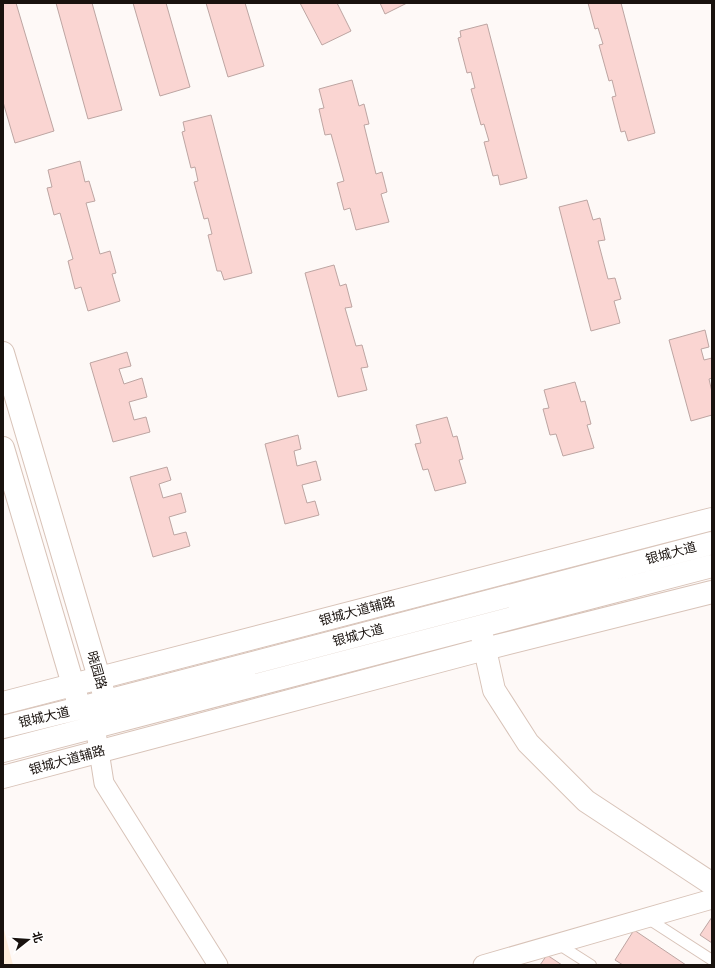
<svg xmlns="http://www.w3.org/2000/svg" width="715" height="968" font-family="'Fira Sans Condensed','Noto Sans SC',sans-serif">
	<rect width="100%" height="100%" fill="#fef9f7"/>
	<path fill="#feeddb" d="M3 926 13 965H3Z"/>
	<path fill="#fad5d2" stroke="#bda5a2" d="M3 3H16L54 131 15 143 3 102Z
		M56 3H92L122 110 88 119Z
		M133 3H166L190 87 160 96Z
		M206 3H245L264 66 228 77Z
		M300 3H337L351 31 322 45Z
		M380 3H407L385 14Z
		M588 3H621L655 133 628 141 625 131 621 132 612 97 616 96 612 80 609 81 599 45 603 44 598 28 595 29Z
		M487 24 527 178 500 185 498 175 493 176 484 142 489 141 484 124 481 125 471 89 475 88 471 72 467 73 458 38 461 37 460 31Z
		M352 80 359 106 364 104 369 124 364 125 376 174 382 172 387 192 381 194 389 222 356 230 350 208 344 210 337 183 344 181 331 134 325 135 319 109 324 108 319 89Z
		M211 115 252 273 224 280 221 271H217L208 235 212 234 208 218 204 219 194 182 198 181 195 167 191 168 182 132 185 131 183 122Z
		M80 161 85 182 89 181 95 201 86 203 100 254 110 251 116 273 112 274 120 301 88 311 81 287 75 289 68 261 73 259 60 213 54 215 47 188 52 187 48 170Z
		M587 200 593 220 600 218 605 240 598 241 608 279 615 278 621 299 614 301 620 323 591 331 559 207Z
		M334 265 340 286 346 284 352 307 345 308 356 346 362 345 368 367 361 368 367 390 338 397 305 273Z
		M705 330 709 347 701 349 704 360 712 358V378L709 379 712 392V415L691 421 669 340Z
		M127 352 131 366 119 369 124 384 142 378 147 397 129 402 134 420 146 417 150 432 113 442 90 363Z
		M575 382 581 402 585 401 591 424 587 425 594 448 563 456 556 434 550 435 543 409 549 408 544 390Z
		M447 417 453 437 457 436 463 459 459 460 466 483 435 491 428 469 423 470 415 444 421 443 416 425Z
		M298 435 301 449 294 451 297 466 316 461 321 480 302 485 307 503 315 501 319 515 285 524 265 444Z
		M167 467 171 480 159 484 163 498 181 493 186 512 169 517 174 535 186 532 190 546 153 557 130 477Z
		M712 917V943L700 935Z
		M634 930 686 965H623L615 960Z
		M547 955 562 965H540Z"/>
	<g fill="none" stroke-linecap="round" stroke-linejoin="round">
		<g stroke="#d8c3b8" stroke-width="12">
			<path id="lane" d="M647 918 712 960
				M558 944 591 965"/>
		</g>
		<g stroke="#d8c3b8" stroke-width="21">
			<path id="street" d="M95 726 104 783 218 965
				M483 965 712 899"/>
		</g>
		<g stroke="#d8c3b8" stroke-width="24">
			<path id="secondary" d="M3 353 103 691
				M3 448 77 698
				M482 636 494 690 528 743 586 801 712 884
				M3 703 712 519
				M3 777 485 649 712 592"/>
		</g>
		<g stroke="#d8c3b8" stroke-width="24">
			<path id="primary" d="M3 727 80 708 712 543
				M3 751 712 566"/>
		</g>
		<use href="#lane" stroke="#fff" stroke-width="10"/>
		<use href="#street" stroke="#fff" stroke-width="19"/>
		<use href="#secondary" stroke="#fff" stroke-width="22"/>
		<use href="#primary" stroke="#fff" stroke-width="22"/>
	</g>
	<g text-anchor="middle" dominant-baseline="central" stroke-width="4" stroke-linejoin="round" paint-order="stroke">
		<g font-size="13" fill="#19120e" stroke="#fff">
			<text transform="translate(671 553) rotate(-15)">银城大道</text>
			<text transform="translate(357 611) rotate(-15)">银城大道辅路</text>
			<text transform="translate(358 635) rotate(-15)">银城大道</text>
			<text transform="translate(97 670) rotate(74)">晓园路</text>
			<text transform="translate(44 717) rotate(-13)">银城大道</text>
			<text transform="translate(67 760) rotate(-15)">银城大道辅路</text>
		</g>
	</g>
	<rect width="715" height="968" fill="none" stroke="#19120e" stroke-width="8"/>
	<g transform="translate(28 940) rotate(73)" stroke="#ffffff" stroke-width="3" paint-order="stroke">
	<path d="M0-3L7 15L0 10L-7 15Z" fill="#19120e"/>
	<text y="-6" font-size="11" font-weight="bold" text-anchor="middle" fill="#19120e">北</text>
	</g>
</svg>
